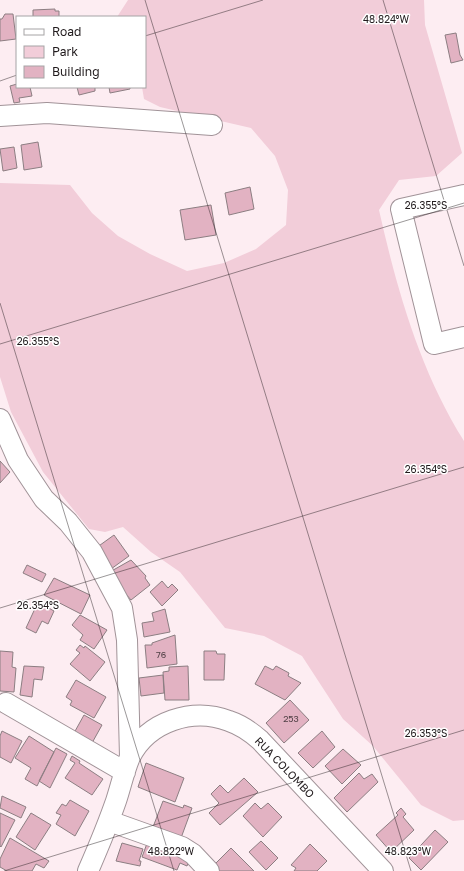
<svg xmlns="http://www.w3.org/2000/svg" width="464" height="871" font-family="'Golos Text',sans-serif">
	<rect width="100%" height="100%" fill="#fdedf2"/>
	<path fill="#f2cdd9" d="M128 0H424L425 25 462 153 436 176 399 180 379 210C397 290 420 371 464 441V820L453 821 421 805 373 746 343 719 302 656 264 636 225 628 180 572 151 552 123 527 105 532 89 529 43 472 11 412 0 377V183L70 185 92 213 118 236 150 254 187 271 224 263 256 249 286 225 288 190 275 156 251 128 160 107 144 99 142 87H145V17H117Z"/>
	<path fill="#e2b2c2" stroke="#8c7e82" d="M55 9V11H59V17H33V10Z
		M5 14H13L16 39 0 41V19H2Z
		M456 33 460 55 463 60 451 63 445 35Z
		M17 84V87H30L32 96 19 98 20 102 14 103 10 86Z
		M77 87H95V91L79 95Z
		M109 87H130V89L110 93Z
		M38 142 42 167 24 170 21 145Z
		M14 147 17 168 3 171 0 149Z
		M250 187 254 209 229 215 225 193Z
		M211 205 216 235 185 240 180 210Z
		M0 461 10 472 0 483Z
		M114 535 129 556 111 569 96 548Z
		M131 560 146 576 145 578 150 585 131 600 108 573Z
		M27 565 46 574 42 582 23 573Z
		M54 578 90 595 81 614 44 595Z
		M162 581 168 588 172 584 178 590 162 606 150 592Z
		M38 602 54 611 48 624 42 621 36 633 26 628Z
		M165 609 170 632 144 637 142 623 154 621 152 613Z
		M80 615 107 630 94 649 80 640 83 635 72 625Z
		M175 635 177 664 147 668 145 645H152V643Z
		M80 645 84 648 85 646 105 662 90 681 70 664 80 653 76 650Z
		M0 651 13 652 12 667 16 668 14 692 0 691Z
		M204 651H216L217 654H225L224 680H204Z
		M24 666 44 667 42 680 34 679 32 697 20 695Z
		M188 666 189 700H165L163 672 169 671V667Z
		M265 666 273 670 276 666 289 673 288 676 301 683 285 700 255 684Z
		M163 675 164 693 141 696 139 678Z
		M76 680 106 697 94 718 70 705 72 701 66 697Z
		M290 700 309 720 284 743 266 723Z
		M84 715 102 725 92 743 74 733Z
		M2 731 22 741 11 763 0 757V736Z
		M322 731 335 747 313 768 298 753Z
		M29 736 54 752 37 786 25 779 31 768 15 758Z
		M56 748 67 754 50 788 39 781Z
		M343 749 361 765 342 784 325 766Z
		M72 756 80 761 79 763 103 779 92 795 65 778 75 763 70 760Z
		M146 763 184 778 175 802 138 787Z
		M359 773 364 779 372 774 378 782 347 812 334 798Z
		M244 778 258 792 220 825 209 813 219 803 211 794 220 785 228 793Z
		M2 796 26 807 21 818 0 808Z
		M70 800 89 811 75 836 56 824 61 815 56 813 62 804 66 806Z
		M163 801 183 808 184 805 192 808 181 838 153 827Z
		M255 803 261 809 268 803 282 817 263 837 243 816Z
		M401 808 406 814 403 817 414 830 391 852 376 835 398 815 396 813Z
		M0 813 15 820 1 847 0 846Z
		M31 813 51 825 35 850 16 837Z
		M435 830 448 842 421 870 409 858Z
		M10 838 49 861 44 868 36 864 32 871H7L0 867V859Z
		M149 838 191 856 187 866 180 863 177 870 142 857Z
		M261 841 278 858 266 870 249 852Z
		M122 843 143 849 139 861H141L140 866 116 861Z
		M310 844 327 861 317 871H294L296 868 291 865Z
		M231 848 254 871H214L211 868Z"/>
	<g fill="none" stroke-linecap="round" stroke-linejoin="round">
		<g stroke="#a19398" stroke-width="22">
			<path id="minor" d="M0 116 47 113 212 125
				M464 195 401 209 434 344 464 337
				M0 419 18 460 44 499 68 522 92 552 122 608 127 640 130 757
				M6 703 125 772
				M109 821 182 847 193 854 209 871
				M88 871C98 848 108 824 116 801 121 786 124 771 130 757 148 721 193 707 229 721 241 725 251 732 260 740L383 871"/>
		</g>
		<use href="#minor" stroke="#fff" stroke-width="20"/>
	</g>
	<path fill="none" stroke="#211b1d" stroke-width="1" stroke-opacity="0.45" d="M145 0 411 871M383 0 464 266M145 36 263 0M0 81 17 75M0 303 174 871M0 344 464 203M0 608 464 467M4 871 464 730"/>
	<g text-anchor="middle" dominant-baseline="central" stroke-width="3" stroke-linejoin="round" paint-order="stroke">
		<g font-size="9" fill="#514146">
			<text x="161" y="654">76</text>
			<text x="291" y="718">253</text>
		</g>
		<g font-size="11" fill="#211b1d" stroke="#fff">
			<text transform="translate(285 767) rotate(46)">RUA COLOMBO</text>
		</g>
	</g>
	<g font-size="10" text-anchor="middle" fill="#211b1d" stroke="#fff" stroke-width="3" stroke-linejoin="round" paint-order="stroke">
		<text x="386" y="23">48.824°W</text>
		<text x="426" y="209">26.355°S</text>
		<text x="38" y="345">26.355°S</text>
		<text x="426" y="473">26.354°S</text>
		<text x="38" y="609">26.354°S</text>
		<text x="426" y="737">26.353°S</text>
		<text x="171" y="855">48.822°W</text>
		<text x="408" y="855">48.823°W</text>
	</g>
	<rect x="16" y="16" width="130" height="72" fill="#ffffff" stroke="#a6a4a5"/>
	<rect x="24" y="29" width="20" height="6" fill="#ffffff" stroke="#a6a4a5"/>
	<text x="52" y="36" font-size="12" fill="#211b1d">Road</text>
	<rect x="24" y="46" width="20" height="12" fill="#f2cdd9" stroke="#a6a4a5"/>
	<text x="52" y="56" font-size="12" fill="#211b1d">Park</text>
	<rect x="24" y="66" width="20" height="12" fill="#e2b2c2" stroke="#a6a4a5"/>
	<text x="52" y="76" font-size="12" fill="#211b1d">Building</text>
</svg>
